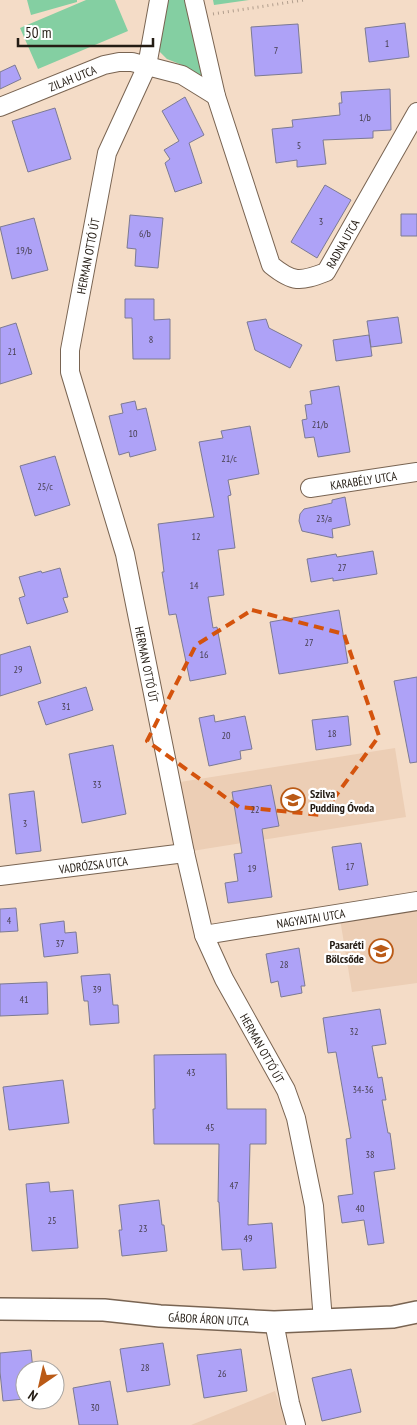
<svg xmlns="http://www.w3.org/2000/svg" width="417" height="1425" font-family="'PT Sans Narrow',sans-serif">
	<rect width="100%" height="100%" fill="#f4dcc7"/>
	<path fill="#ecceb5" d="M395 748 406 817 192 851 180 782Z
		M417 907V983L352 992 340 919Z
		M275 1391 286 1425H191Z"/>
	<path fill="#84cfa2" d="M27 0H77V2L31 15Z
		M86 0H115L128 31 38 69 20 28Z
		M167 0H186L205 81 182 65 167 59 158 50Z
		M213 0H249L214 5Z"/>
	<path fill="#aea2f7" stroke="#7c7a93" d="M405 23 409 57 369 62 365 28Z
		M298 24 302 73 255 76 251 27Z
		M15 65 21 79 0 89V72Z
		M390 89 391 130 373 131V138L323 140 326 164 297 167V160L276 163 272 129 293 127 292 120 340 115 339 103H342L341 92Z
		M185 97 204 135 189 143 202 183 175 192 165 163 170 159 164 150 179 141 162 111Z
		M55 108 71 159 28 172 12 121Z
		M325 185 351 200 317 258 291 242Z
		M401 214H417V236H401Z
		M130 215 163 218 158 268 135 266 136 249 127 248Z
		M34 218 48 270 12 279 0 227Z
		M125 299H154V320L170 319V359H133L132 318H125Z
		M398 317 402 343 371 347 367 321Z
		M266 319 269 328 302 345 290 368 255 350 247 322Z
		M16 323 32 374 0 384V328Z
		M369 335 372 356 336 361 333 340Z
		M339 386 350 452 318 457 314 437 305 438 302 420 307 419 305 405 312 404 310 391Z
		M135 401 137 410 146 408 156 450 130 457 129 452 119 455 109 416 123 413 121 404Z
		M250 426 259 474 228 480 231 495 228 496 235 548 218 550 224 595 208 597 213 628 217 627 226 674 190 681 176 614 169 615 162 572H164L158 524 214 517 199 442 223 438 221 431Z
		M55 456 70 505 35 516 20 466Z
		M345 497 350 525 332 529 333 538 302 531 299 521 300 514 304 509 332 503V500Z
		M373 551 377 574 333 581V578L311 582 307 559 336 554 337 557Z
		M60 568 68 597 63 598 68 612 27 624 19 598 25 596 19 577 41 571 42 573Z
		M339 610 348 663 279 674 270 622Z
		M30 646 41 683 0 696V655Z
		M417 677V762L410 763 394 681Z
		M86 687 93 710 46 725 38 702Z
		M214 715 215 722 245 716 252 749 240 751 241 759 209 766 199 718Z
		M348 716 351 745 316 750 312 720Z
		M113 745 126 814 82 823 69 754Z
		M271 785 279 826 262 829 272 897 228 903 225 883 238 881 234 854 242 853 232 792Z
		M34 791 41 851 16 854 9 794Z
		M361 843 368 885 339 890 332 847Z
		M16 908 18 931 0 932V909Z
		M64 921 65 933 76 932 78 953 44 957 40 924Z
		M299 948 305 986H301L302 993 281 997 278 981 271 983 266 954Z
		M110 974 113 1005H118L119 1023 90 1025 88 1001H84L81 976Z
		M47 982 48 1014 0 1016V984Z
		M380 1009 386 1044 372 1046 378 1078 382 1077 386 1100H382L388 1133H390L395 1169 374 1172 384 1243 368 1245 364 1220 342 1223 338 1196 353 1194 346 1139 351 1138 336 1052 328 1053 323 1018Z
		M226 1054 227 1109H266V1144H250L248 1225 272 1223 276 1268 243 1270 241 1249 222 1250 219 1202H218L219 1144H154L153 1109H155L154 1055Z
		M63 1080 69 1123 9 1130 3 1087Z
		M49 1182 50 1192 73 1190 78 1248 32 1251 26 1184Z
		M159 1200 162 1225H164L167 1251 122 1256 119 1230H122L119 1205Z
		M163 1343 170 1385 127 1392 120 1349Z
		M241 1349 247 1391 204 1398 197 1355Z
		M31 1350 33 1370H25V1399L3 1401 0 1372V1353Z
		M351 1369 361 1412 322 1421 312 1378Z
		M110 1381 118 1425H79L73 1388Z"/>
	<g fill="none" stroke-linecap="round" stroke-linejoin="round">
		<g stroke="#796452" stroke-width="20">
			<g id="minor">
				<path id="s1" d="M159 0 147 66 107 153 70 350V372L125 554 185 853 204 935 224 979 286 1090 296 1118 314 1206 323 1321"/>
				<path id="s2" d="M194 0 216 96 271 265C293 283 300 282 326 272L417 112"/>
				<path id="s3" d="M0 107 104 65 119 62H132L182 75 216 96"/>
				<path id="s4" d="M310 488 417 472"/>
				<path id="s5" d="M0 876 185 853"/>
				<path id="s6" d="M204 935 417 901"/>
				<path d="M274 1322 290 1403 296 1425"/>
			</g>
		</g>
		<g stroke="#796452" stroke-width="24">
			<g id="tertiary">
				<path id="s7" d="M0 1309 104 1310 160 1316 274 1322 393 1317 417 1312"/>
			</g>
		</g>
		<path stroke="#b19e8d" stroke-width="3" stroke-dasharray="1 4" stroke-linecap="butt" d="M213 14 304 0"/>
		<use href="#minor" stroke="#fff" stroke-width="18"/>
		<use href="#tertiary" stroke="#fff" stroke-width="21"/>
	</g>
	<path fill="none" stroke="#d4530d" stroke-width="4" stroke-dasharray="10 6" stroke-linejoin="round" d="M252 610 344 634 379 736 322 815 239 807 147 741 196 645Z"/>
	<defs>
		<g id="school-ring" transform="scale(1.25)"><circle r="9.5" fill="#fff" stroke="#ba5a16" stroke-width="1.5"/><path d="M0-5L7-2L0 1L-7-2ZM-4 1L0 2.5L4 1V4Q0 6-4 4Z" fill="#ba5a16"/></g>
	</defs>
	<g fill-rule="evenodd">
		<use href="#school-ring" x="293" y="800"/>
		<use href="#school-ring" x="381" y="951"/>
	</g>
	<g text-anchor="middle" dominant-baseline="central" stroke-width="4.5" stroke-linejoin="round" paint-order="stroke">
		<g font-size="10" fill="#463e4d">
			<text x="387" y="43">1</text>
			<text x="276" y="50">7</text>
			<text x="365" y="117">1/b</text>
			<text x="299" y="145">5</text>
			<text x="321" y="221">3</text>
			<text x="145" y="233">6/b</text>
			<text x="24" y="250">19/b</text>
			<text x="151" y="339">8</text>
			<text x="12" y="351">21</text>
			<text x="320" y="424">21/b</text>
			<text x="133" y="433">10</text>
			<text x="229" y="458">21/c</text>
			<text x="45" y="486">25/c</text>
			<text x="324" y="518">23/a</text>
			<text x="196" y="536">12</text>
			<text x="342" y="567">27</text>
			<text x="194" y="585">14</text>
			<text x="309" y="642">27</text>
			<text x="204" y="654">16</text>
			<text x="18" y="669">29</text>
			<text x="66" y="706">31</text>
			<text x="332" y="733">18</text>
			<text x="226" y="735">20</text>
			<text x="97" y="784">33</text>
			<text x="255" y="809">22</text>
			<text x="25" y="823">3</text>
			<text x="350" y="866">17</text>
			<text x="252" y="868">19</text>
			<text x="9" y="920">4</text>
			<text x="60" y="943">37</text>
			<text x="284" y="964">28</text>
			<text x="97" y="989">39</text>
			<text x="24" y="999">41</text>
			<text x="354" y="1031">32</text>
			<text x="191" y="1072">43</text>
			<text x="363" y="1089">34-36</text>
			<text x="210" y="1127">45</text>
			<text x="370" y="1154">38</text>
			<text x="234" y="1185">47</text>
			<text x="360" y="1208">40</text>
			<text x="52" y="1220">25</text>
			<text x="143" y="1228">23</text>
			<text x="248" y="1238">49</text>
			<text x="145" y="1367">28</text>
			<text x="222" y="1373">26</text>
			<text x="95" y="1407">30</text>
		</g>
		<g font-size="12" fill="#241c14" stroke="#fff">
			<text stroke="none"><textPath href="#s3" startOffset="78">ZILAH UTCA</textPath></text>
			<text stroke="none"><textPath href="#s2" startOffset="369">RADNA UTCA</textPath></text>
			<text transform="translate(88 256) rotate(-79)">HERMAN OTTÓ ÚT</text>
			<text stroke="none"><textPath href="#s4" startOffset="54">KARABÉLY UTCA</textPath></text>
			<text stroke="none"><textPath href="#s1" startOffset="688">HERMAN OTTÓ ÚT</textPath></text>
			<text stroke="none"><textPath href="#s5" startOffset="94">VADRÓZSA UTCA</textPath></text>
			<text stroke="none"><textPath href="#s6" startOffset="108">NAGYAJTAI UTCA</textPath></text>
			<text stroke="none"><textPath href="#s1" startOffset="1092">HERMAN OTTÓ ÚT</textPath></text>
			<text stroke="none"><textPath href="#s7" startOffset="209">GÁBOR ÁRON UTCA</textPath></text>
		</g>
		<g font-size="12" font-weight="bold" fill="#241c14" stroke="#fff" text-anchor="start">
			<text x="310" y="793">Szilva<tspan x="310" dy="14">Pudding Óvoda</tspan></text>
			<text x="364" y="944" text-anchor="end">Pasaréti<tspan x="364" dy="14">Bölcsőde</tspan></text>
		</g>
	</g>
	<g transform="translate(40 1385) rotate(214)"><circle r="24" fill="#ffffff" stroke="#a7a4a1"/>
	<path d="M0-4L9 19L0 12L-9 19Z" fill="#ba5a16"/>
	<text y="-8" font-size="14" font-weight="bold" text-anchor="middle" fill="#241c14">N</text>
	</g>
	<path d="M18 38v8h135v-8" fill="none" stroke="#241c14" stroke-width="2.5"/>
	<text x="25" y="38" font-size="15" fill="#241c14" stroke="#ffffff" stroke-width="4" paint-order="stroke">50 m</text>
</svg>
